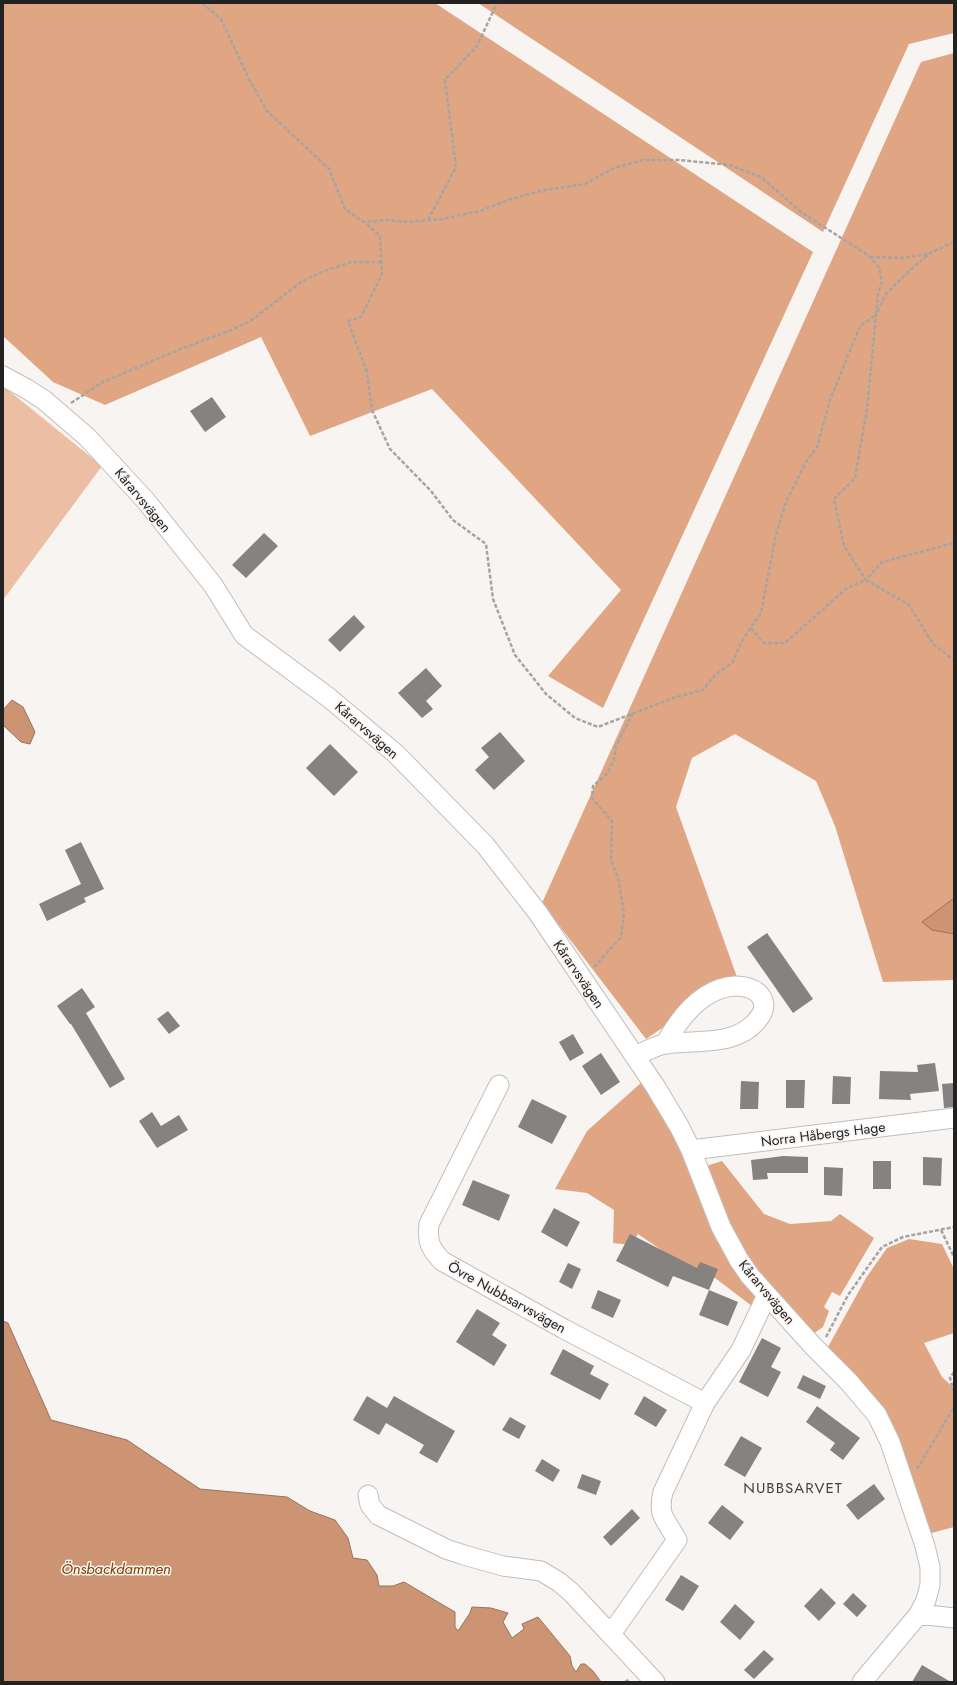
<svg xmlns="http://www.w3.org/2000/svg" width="957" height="1685" font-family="Jost,sans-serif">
	<rect width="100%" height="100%" fill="#f7f4f2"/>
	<path fill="#ecbea3" d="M3 386 102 466 3 600Z"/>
	<path fill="#e0a684" d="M3 3H435L813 252 603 708 548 676 621 590 432 389 310 436 261 337 105 405 53 382 3 336Z
		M478 3H954V33L909 44 823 232Z
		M954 53V980L883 982 835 826 816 781 735 734 692 758 676 807 737 977 646 1039 542 903 921 62Z
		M642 1082 664 1113 720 1245 758 1299 752 1306 715 1278 695 1273 638 1234 631 1245 613 1243 614 1210 587 1193 555 1189 587 1131Z
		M722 1161 764 1214 790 1224 831 1221 840 1214 874 1238 840 1296 832 1292 824 1307 829 1311 823 1327 813 1334 738 1247 706 1166Z
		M909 1239 942 1244 954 1269V1333L924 1343 942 1377 954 1388V1527L928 1534 885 1410 828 1347 866 1278 887 1248Z"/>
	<path fill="#cd9473" stroke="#9a725b" d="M12 700 23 707 35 732 30 744 21 742 3 725V710Z
		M954 898V934L932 930 922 922Z
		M3 1321 8 1323 51 1420 127 1440 200 1489 287 1497 310 1511 335 1520 348 1538 353 1558 367 1560 377 1575 379 1586H393L404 1582 455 1612V1627L458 1631 470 1613 472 1607 491 1608 508 1613 503 1622 512 1638 524 1629 522 1624 538 1617 570 1656 572 1666 576 1672 581 1664H585L593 1671 601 1682H3Z"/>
	<path fill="#858281" d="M212 397 226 417 205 432 190 411Z
		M264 533 278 546 246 578 232 565Z
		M354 615 365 627 340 652 328 640Z
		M426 668 442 686 426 701 433 709 422 718 398 693Z
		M500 732 525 761 494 790 475 770 489 757 481 748Z
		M330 744 358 772 334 796 306 768Z
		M81 842 104 889 84 898 86 902 47 921 39 904 81 884 65 850Z
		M767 933 813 999 793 1013 747 947Z
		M82 988 95 1007 86 1013 125 1079 110 1088 71 1024H70L57 1006Z
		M168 1011 180 1026 169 1034 157 1019Z
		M573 1034 584 1053 570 1061 559 1042Z
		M601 1053 620 1082 601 1095 582 1066Z
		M935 1063 939 1091 910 1094 911 1100 879 1099 880 1071 918 1072 917 1065Z
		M833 1076 851 1077 850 1104H832Z
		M786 1080H805L804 1108H786Z
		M741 1081 759 1082 758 1109H740Z
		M954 1083V1107L944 1108 942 1084Z
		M532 1099 567 1116 552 1144 518 1127Z
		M152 1112 161 1126 179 1115 188 1130 157 1148 139 1121Z
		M783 1156 808 1157V1173H767L768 1179 753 1180 751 1160Z
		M923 1157 942 1158 941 1186 923 1185Z
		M873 1161H891V1189H873Z
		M824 1167 843 1168 842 1196 824 1195Z
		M473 1180 510 1195 499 1221 462 1205Z
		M554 1208 580 1222 567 1247 541 1232Z
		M630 1234 697 1268 700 1262 718 1269 709 1290 673 1276 668 1287 616 1261Z
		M568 1263 581 1269 572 1289 559 1282Z
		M598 1290 621 1300 613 1318 591 1308Z
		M709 1290 738 1302 728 1326 699 1315Z
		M477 1309 500 1323 492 1335 507 1345 494 1366 456 1342Z
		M762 1338 781 1348 771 1367 781 1372 768 1397 739 1382Z
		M563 1349 594 1366 590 1374 609 1384 600 1400 550 1374Z
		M803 1375 826 1386 820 1399 797 1388Z
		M367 1396 387 1408 394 1396 455 1431 437 1463 419 1453 424 1445 386 1423 379 1435 353 1420Z
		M644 1396 667 1410 656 1427 634 1414Z
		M817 1406 860 1438 843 1460 830 1450 835 1443 806 1422Z
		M510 1417 526 1426 519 1439 502 1430Z
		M741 1436 762 1448 745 1477 724 1465Z
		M542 1459 560 1470 553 1482 535 1471Z
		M582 1474 601 1481 596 1495 577 1488Z
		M874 1484 885 1499 858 1520 846 1505Z
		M722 1505 744 1522 730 1540 708 1523Z
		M632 1509 640 1518 611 1546 603 1537Z
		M681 1575 699 1586 683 1611 665 1600Z
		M821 1588 836 1603 819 1621 804 1606Z
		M853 1593 867 1606 857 1617 843 1604Z
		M735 1604 755 1622 740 1640 720 1622Z
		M764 1650 774 1659 754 1679 744 1670Z
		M922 1665 951 1682H912Z"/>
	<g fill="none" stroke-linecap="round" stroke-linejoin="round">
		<g stroke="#c0bebc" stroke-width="21">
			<path id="minor" d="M3 376 27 389 44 400 87 437 146 501 213 585 244 635 328 697 396 754 485 845 538 913 655 1086 679 1126 691 1150 721 1227 739 1260 750 1276 813 1346 848 1381 877 1415 890 1442 925 1546 930 1567V1585L926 1600 919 1614 862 1682
				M635 1056C645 1052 656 1045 666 1044 698 1039 740 1048 761 1015 766 1007 764 999 758 993 752 988 742 986 735 986 702 988 680 1017 665 1044
				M499 1085 429 1224C427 1242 430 1248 442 1261L564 1329 705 1403
				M691 1150 954 1118
				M368 1495 370 1505 378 1515 446 1549 464 1555 503 1566 541 1571 559 1582 571 1592 655 1682
				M919 1614 954 1618
				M611 1634 677 1540C666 1519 657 1517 663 1492L705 1403 741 1350 767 1295"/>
		</g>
		<path stroke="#a6a4a3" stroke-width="2.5" stroke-dasharray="4 2" stroke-linecap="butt" d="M202 3 221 19 249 79 267 111 329 169 345 209 364 222 380 236 382 274 361 317 348 321 367 372 372 410 390 449 431 491 453 520 486 544 493 599 515 655 546 694 575 718 598 727 673 698 703 690 715 675 732 663 743 639 761 613 776 534 786 502 806 462 817 447 830 400 860 326 876 315 878 293 882 282 879 267 869 256 801 212 761 177 730 165 679 160H643L614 168 585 184 545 190 511 199 480 211 442 219 408 222 386 220 364 222
			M428 220 456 167 445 80 477 46 497 3
			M954 242 930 253 908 272 886 294 876 315 867 409 855 478 834 499 844 546 866 580 882 562 954 543
			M870 257 902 258 928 254
			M71 403 103 382 183 348 229 331 252 320 301 282 324 271 351 262H381
			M751 628 764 643H785L847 588 866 580 909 605 933 644 954 660
			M594 967 621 937 624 913 618 878 611 860 612 821 592 798 593 786 606 775 614 760 616 746 633 713
			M941 1230 954 1257
			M826 1337 848 1295 882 1247 903 1237 954 1227
			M954 1372 950 1378 954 1392
			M917 1469 954 1407
			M625 1682 630 1679"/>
		<use href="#minor" stroke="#fff" stroke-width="19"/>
	</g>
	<g text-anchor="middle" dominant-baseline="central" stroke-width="3" stroke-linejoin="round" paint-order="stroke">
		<g font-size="14" fill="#232222" stroke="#f7f4f2">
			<text transform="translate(143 500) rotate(50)">Kårarvsvägen</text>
			<text transform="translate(367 730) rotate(41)">Kårarvsvägen</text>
			<text transform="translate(579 974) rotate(56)">Kårarvsvägen</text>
			<text transform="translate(823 1134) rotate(-7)">Norra Håbergs Hage</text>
			<text transform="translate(767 1292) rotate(50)">Kårarvsvägen</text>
			<text transform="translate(507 1297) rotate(29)">Övre Nubbsarvsvägen</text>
		</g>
		<g font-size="15" letter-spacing="1" fill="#423f3e" stroke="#f7f4f2">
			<text x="793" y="1488">NUBBSARVET</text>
		</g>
		<g font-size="15" font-style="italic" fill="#813c01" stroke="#f7f4f2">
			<text x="116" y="1569">Önsbackdammen</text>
		</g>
	</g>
	<rect width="957" height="1685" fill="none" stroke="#232222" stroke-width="8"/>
</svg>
